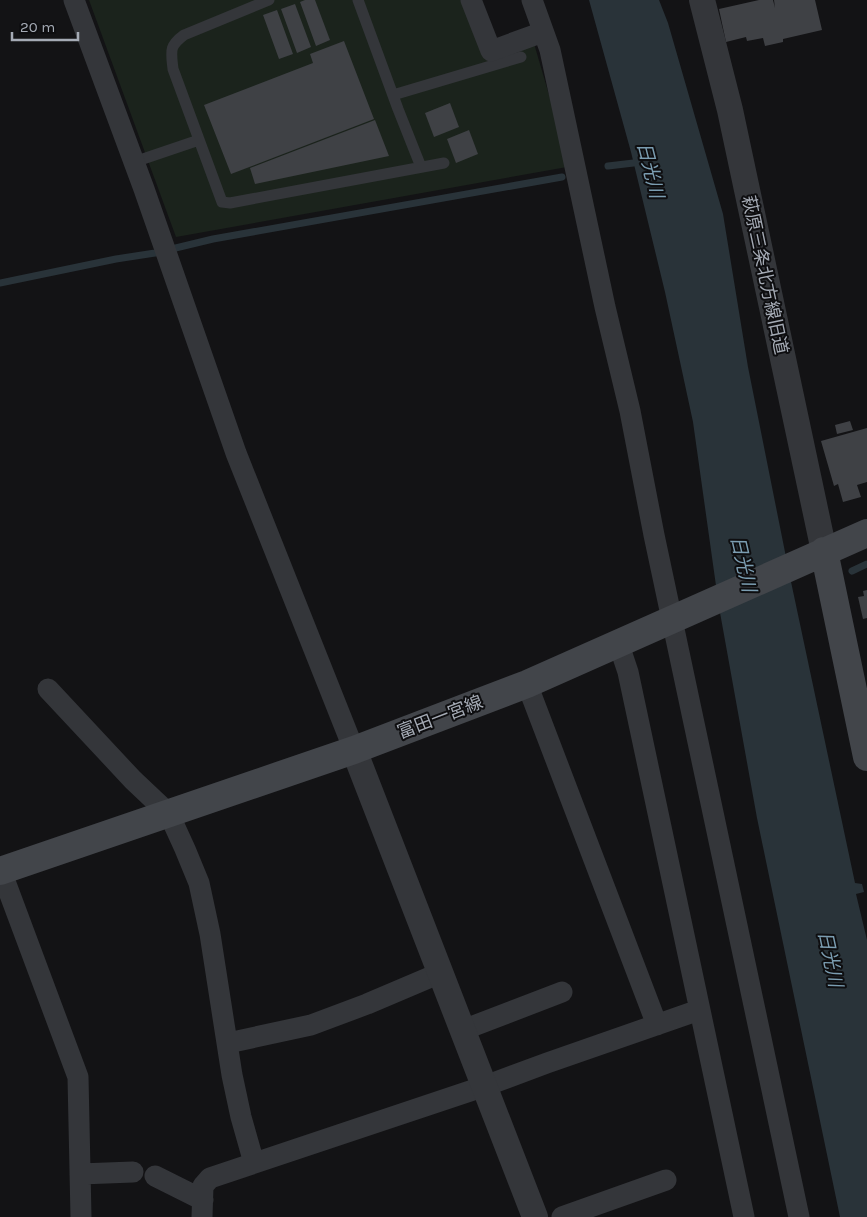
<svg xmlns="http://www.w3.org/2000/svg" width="867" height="1217" font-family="Karla,'Noto Sans JP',sans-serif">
	<rect width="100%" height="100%" fill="#131315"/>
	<path fill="#1b231c" d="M89 0H463L485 56 533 40 556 119 567 167 176 237Z"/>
	<path fill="#293339" d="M589 0H659L668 23 723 214 748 367 790 577 855 883 862 884 864 892 856 894 867 940V1217H840L757 818 719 607 693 422 665 292 631 152Z"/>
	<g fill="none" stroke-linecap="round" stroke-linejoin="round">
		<path stroke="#293339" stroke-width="7" d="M608 166 642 162
			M0 283 116 259 155 253 213 239 562 177
			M852 571 867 564"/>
	</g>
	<path fill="#3f4145" d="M305 0H315L330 40 316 46 300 2Z
		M759 0H773L775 8 774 0H815L822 30 783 39V42L765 46 763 38 747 41 746 37 726 42 719 9Z
		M295 4 311 47 297 53 281 9Z
		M277 10 293 54 279 59 263 15Z
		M344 41 374 119 231 174 204 105 313 63 310 54Z
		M450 103 459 127 434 137 425 113Z
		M375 120 389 156 255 184 250 168Z
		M469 130 478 154 456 163 447 139Z
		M850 421 853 430 837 434 835 425Z
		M867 428V482L857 485 861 497 843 502 838 484 834 486 821 441Z
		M867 590V618L863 619 858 597 864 596 863 591Z"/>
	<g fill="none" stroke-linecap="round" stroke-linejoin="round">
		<path stroke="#34363a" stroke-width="11" d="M269 0 184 35C169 46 171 51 173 69L222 202 230 203 444 163
			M358 0 398 109 421 167
			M393 95 521 57
			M134 162 199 140"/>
		<path stroke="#34363a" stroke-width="21" d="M74 0 144 189 236 453 354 750
			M471 0 491 51 543 32
			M532 0 550 50 605 307 630 411 654 535 799 1217
			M618 642 628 672 744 1217
			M527 684 657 1025
			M48 689 133 780 169 814 185 849 199 883 210 934 232 1075 241 1117 254 1163
			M0 868 78 1077 81 1217
			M463 1030 562 992
			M228 1043 311 1025 367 1004 440 973
			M80 1174 133 1172
			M155 1176 203 1200
			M202 1217 203 1186 210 1178 485 1086 547 1063 699 1010
			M562 1217 666 1180"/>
		<path stroke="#34363a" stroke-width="26" d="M702 0 730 110 824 551
			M354 750 535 1217"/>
		<path stroke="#42454a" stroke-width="28" d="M824 551 867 757
			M0 871 354 750 527 684 867 533"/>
	</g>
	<g text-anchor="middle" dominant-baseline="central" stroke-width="4" stroke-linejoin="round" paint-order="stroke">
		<g font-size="18" fill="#a5abb5" stroke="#0e0e10">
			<text transform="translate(765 275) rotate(78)">萩原三条北方線旧道</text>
			<text transform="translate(440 717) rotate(-21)">富田一宮線</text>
		</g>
		<g font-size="19" font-style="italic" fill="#7b9db1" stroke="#0e0e10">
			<text transform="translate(650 170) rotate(76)">日光川</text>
			<text transform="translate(743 564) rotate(77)">日光川</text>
			<text transform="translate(830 959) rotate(78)">日光川</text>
		</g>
	</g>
	<path d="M12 32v8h66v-8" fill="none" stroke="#a5abb5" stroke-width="2.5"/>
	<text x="20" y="32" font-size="15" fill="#a5abb5" stroke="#0e0e10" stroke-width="4" paint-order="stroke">20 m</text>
</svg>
